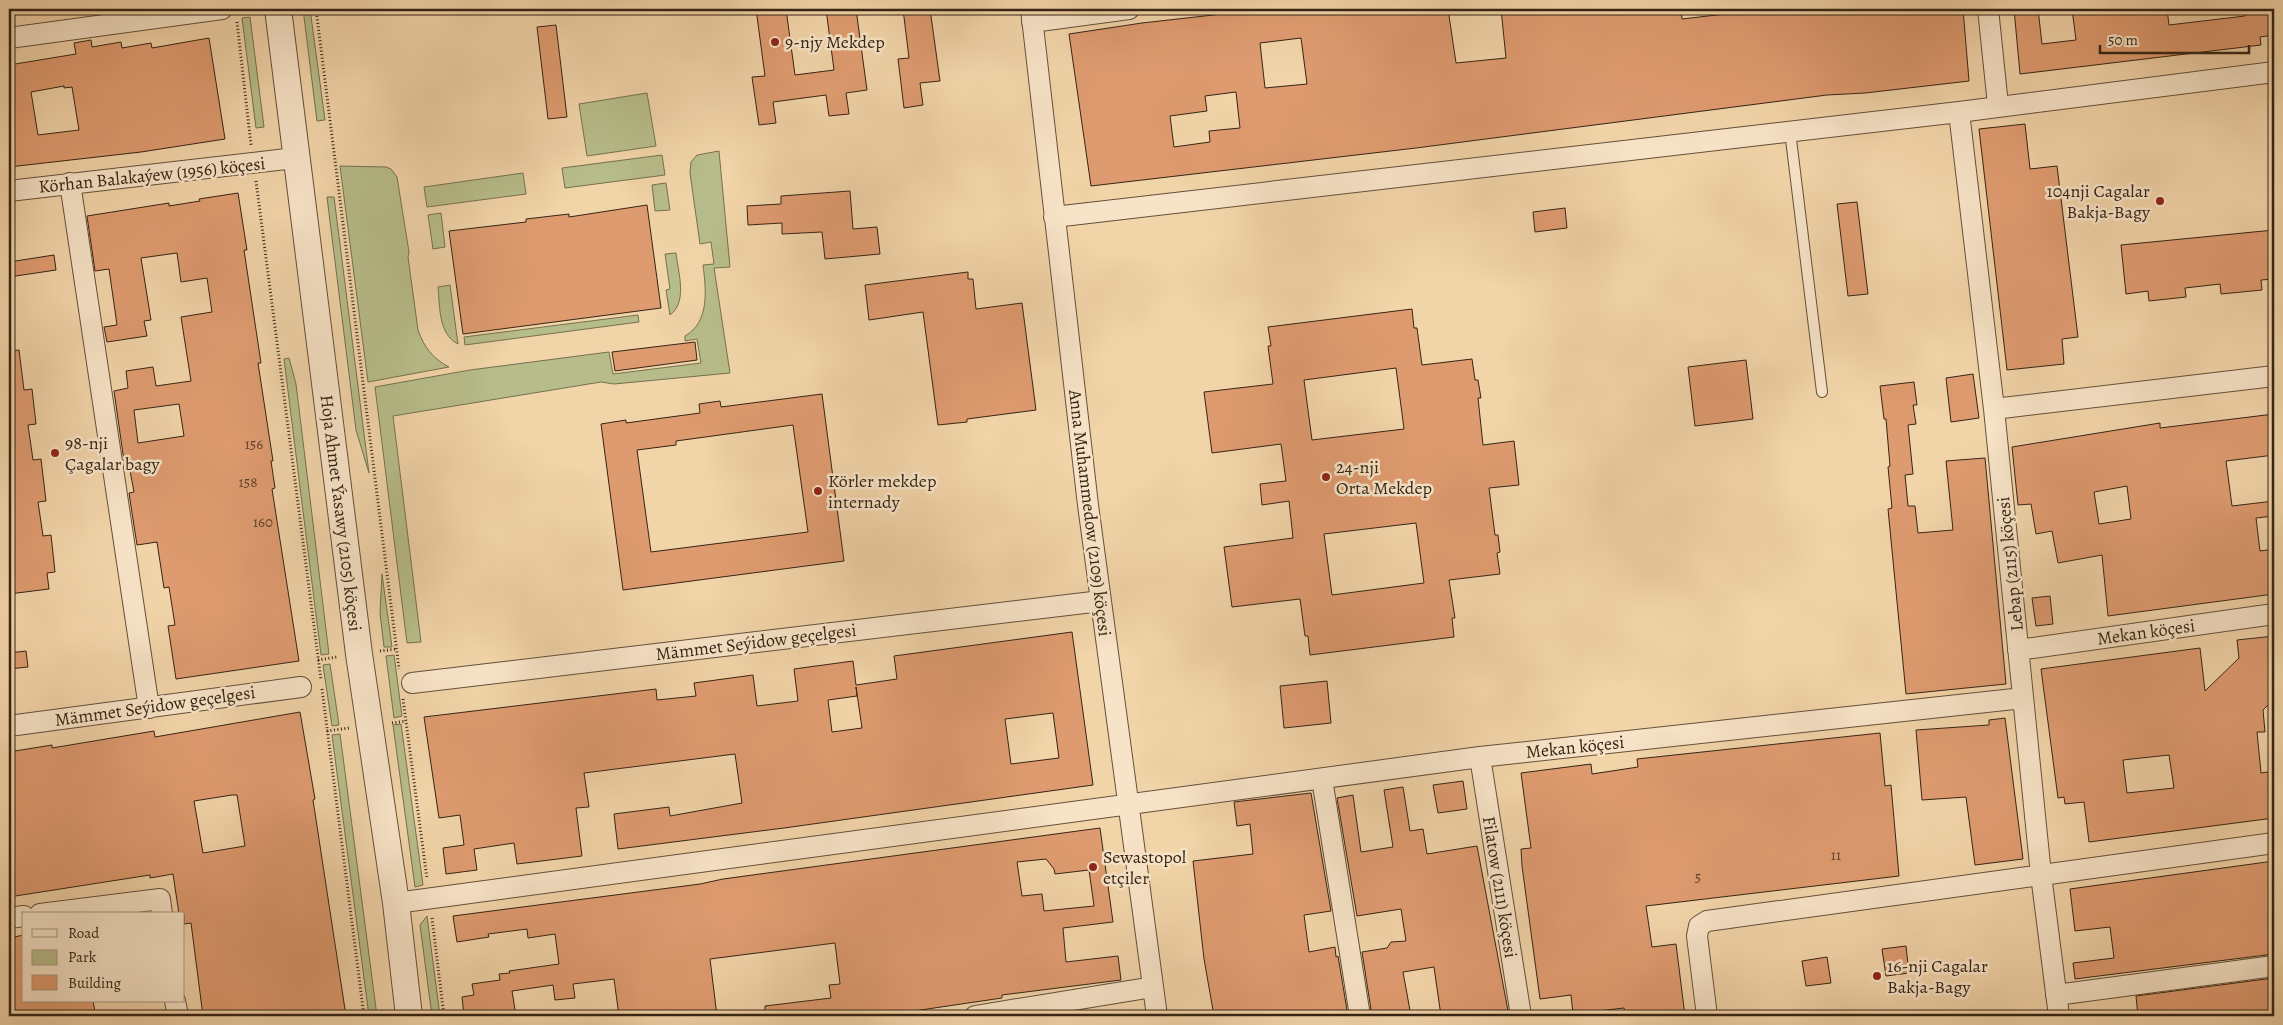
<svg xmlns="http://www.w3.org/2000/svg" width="2283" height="1025" font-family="Alegreya,serif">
	<rect width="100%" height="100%" fill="#f2d4a9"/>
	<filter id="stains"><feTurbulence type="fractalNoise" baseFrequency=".004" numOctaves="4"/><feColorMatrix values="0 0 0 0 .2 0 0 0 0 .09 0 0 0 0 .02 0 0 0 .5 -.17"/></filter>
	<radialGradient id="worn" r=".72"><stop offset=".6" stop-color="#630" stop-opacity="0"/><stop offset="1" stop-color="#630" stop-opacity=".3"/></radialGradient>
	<path fill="#b7bd8a" stroke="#767050" d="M303 9H310L325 120 317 121Z
		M250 17 264 127 256 128 242 18Z
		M647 93 656 146 587 156 579 104Z
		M719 151 730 267 714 268 730 373 614 384 601 382 393 416 421 642 407 643 375 387 470 370 609 352 613 374 701 363 697 339 685 341V336C710 322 706 289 703 265L714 264 711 242 700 244 690 173 691 162 697 155Z
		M662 155 665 175 565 188 562 168Z
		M340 166 386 167 391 169 397 177 409 252 408 257 418 330C424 347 433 359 449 367L368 382Z
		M523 173 526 194 427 207 424 187Z
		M666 183 670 210 655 211 652 185Z
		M327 197H334L369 473 356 430Z
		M441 213 445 247 433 249 428 215Z
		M676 253C678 272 688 302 670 315L666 290 670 289 665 254Z
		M450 285 458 344C438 334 440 306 438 287Z
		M638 315 639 322 465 345 464 337Z
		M289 358 296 384 329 654 321 655 284 359Z
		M382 574 392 647H384L380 613Z
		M394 655 402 716 394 718 386 656Z
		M330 664 339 725 332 726 323 665Z
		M401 724 423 885 415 887 393 725Z
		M340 734 377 1016H369L332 735Z
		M427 916 440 1016H432L420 925Z"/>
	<path fill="#df9b70" stroke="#352415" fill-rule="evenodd" d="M756 9H786L795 75 834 70 826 9H856L867 90 846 93 849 114 829 116 826 95 773 102 776 123 759 125 752 77 765 76Z
		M903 9H930L940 81 920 83 923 105 904 108 898 59 909 58Z
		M1231 9H1248V12L1273 9H1448L1456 63 1506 58 1501 9H1681L1682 19 1751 11V9H1963L1969 81 1865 93 1827 95 1416 148 1091 186 1069 34 1142 23 1231 13ZM1301 38 1307 84 1265 88 1260 43ZM1236 92 1240 128 1209 131 1210 142 1174 147 1170 116 1207 111 1205 96Z
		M2014 9H2038L2042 44 2076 40 2072 9H2167L2169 25 2245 16 2244 9H2274V35L2260 37 2261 45 2020 74Z
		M556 25 567 117 548 119 537 27Z
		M209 38 225 139 141 152 9 167V98L14 97 9 65 76 54 74 43 91 40 92 47 121 42 122 48 151 43 152 48ZM64 86V88L72 87 79 130 38 135 31 92Z
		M2025 124 2030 169 2057 166 2078 337 2062 339 2064 364 2007 370 1979 129Z
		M850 191 853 229 877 227 880 254 825 259 822 232 782 234V223L748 225 747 206 781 204V196Z
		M238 193 247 250H244L261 363H258L273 461H271L275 488 272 489 299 661 176 679 168 626 175 625 169 587 164 588 157 542 137 545 129 493 134 492 128 460 124 461 114 391 128 388 126 371 153 367 156 386 191 381 181 317 212 312 207 278 181 282 177 253 141 258 151 320 144 321 147 336 107 342 104 327 117 325 109 269 95 271 87 216 169 203V206L200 201 199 199ZM179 404 184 436 138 443 134 410Z
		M1857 202 1868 294 1848 296 1837 204Z
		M647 205 661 308 463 334 449 231 526 222V219L569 214V217Z
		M1565 208 1567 228 1535 232 1533 212Z
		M2274 230V279L2261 280 2262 290 2221 294 2220 284 2185 288 2186 297 2149 301 2148 291 2126 294 2121 245Z
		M54 255 56 270 9 277V262Z
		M968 272V279H973L976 309 1022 303 1036 410 967 419V422L938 425 923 312 869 320 865 285Z
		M1412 309 1414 328H1417L1422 365 1472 359 1475 380H1478L1481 398H1478L1483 445 1514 441 1519 485 1489 488 1495 535H1498L1500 552 1497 553 1500 574 1449 580 1455 618H1452L1454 637 1310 655 1308 636H1305L1300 599 1232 607 1224 547 1293 538 1289 501 1262 505 1260 484 1286 481 1281 444 1212 453 1204 392 1273 384 1268 346H1271L1268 327ZM1396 368 1404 429 1312 440 1304 380ZM1416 523 1424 583 1332 595 1324 534Z
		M695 342 697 360 615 371 612 352Z
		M19 350 24 390 32 389 36 424 28 425 33 460 41 459 46 501 38 502 43 536 51 535 55 572 47 573 49 589 9 594V351Z
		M1746 360 1753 419 1695 426 1688 367Z
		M1973 374 1979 418 1951 422 1946 378Z
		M1914 382 1917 405H1913L1916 424 1908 425 1913 474 1905 475 1908 506H1915L1918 533 1953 530 1946 461 1985 458 2006 684 1906 694 1888 509 1892 508 1888 467 1890 466 1886 419H1884L1880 386Z
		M822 394 844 561 623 590 601 424 626 420V423L700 413 699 404 720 401 721 407ZM793 425 808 532 651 552 637 450 676 445V441Z
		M2274 414V455L2226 461 2232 506 2274 501V516L2256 518 2260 551 2274 549V594L2108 616 2102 555 2058 563 2052 531 2036 534 2031 504 2018 505 2012 447 2160 423V428ZM2127 486 2131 519 2099 524 2094 492Z
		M2050 596 2053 624 2036 626 2032 598Z
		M1072 632 1093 785 784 828 618 849 614 814 669 807 670 816 742 803 735 754 584 773 589 807 576 808 582 856 517 864 514 843 474 849 477 870 446 874 443 848 464 845 460 815 439 818 424 717 656 689 657 700 696 696 694 683 753 675 757 706 798 701 794 669 853 661 856 685 897 679 894 656ZM856 687 862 728 832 732 828 700 857 696ZM1053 713 1059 758 1011 764 1005 719Z
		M2274 636V699L2263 710 2265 732H2257L2261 773 2274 771V818L2089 842 2084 802 2065 804 2064 797 2058 798 2041 669 2200 648 2205 691 2239 658 2237 640ZM2169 755 2174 788 2127 793 2123 760Z
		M26 651 28 667 9 669V653Z
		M1327 681 1331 723 1284 728 1280 686Z
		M300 712 315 799 313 800 346 1016H203L191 923 184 924V914H179L173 874 150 878V875L9 897V752L52 745V748L154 731 155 737ZM232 795H237L245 846 203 853 194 801Z
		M2005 718 2023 859 1975 865 1966 797 1922 800 1916 730 1989 725V720Z
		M1880 733 1885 786 1891 785 1899 876 1646 906 1652 947 1676 944 1685 1016H1625L1624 1008 1573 1014 1571 995 1540 999 1522 866 1521 849 1531 848 1521 773 1591 764 1592 774 1638 767 1637 759Z
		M1463 781 1467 809 1438 813 1433 785Z
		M1403 787 1410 831 1423 829 1427 854 1477 846 1509 1016H1441L1434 967 1403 972 1411 1016H1372L1362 952 1387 948 1391 942 1406 941 1401 909 1357 916 1337 798 1353 795 1361 852 1393 847 1384 790Z
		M1311 793 1331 911 1304 915 1309 952 1335 947 1336 957 1338 956 1348 1016H1214L1204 959 1193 861 1253 854 1250 824 1237 826 1234 802Z
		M1100 828 1113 922 1063 928 1066 962 1118 956 1121 980 1002 995V998L880 1016H765V1006L831 998 829 985 840 984 835 943 710 959 717 1016H619L614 979 573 984 575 998 555 1000 553 985 512 991 516 1016H464L462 997 474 995 472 984 500 980 499 974 510 973 509 971 559 964 555 934 528 938 527 929 488 934 489 937 457 942 453 916 700 884 723 879ZM1046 859 1054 869 1055 874 1089 870 1094 906 1044 911 1042 894 1022 896 1017 862Z
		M2274 861V954L2075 979 2073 963 2114 958 2110 927 2075 931 2070 889Z
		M24 935V1001H93L96 1016H72L71 1011 36 1016H9V938Z
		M1906 946 1909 973 1886 976 1882 949Z
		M1827 957 1831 983 1806 986 1802 961Z
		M2274 978V1016H2138L2136 996Z"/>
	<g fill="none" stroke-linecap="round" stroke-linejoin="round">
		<g stroke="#64503a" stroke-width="12">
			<path id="service" d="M1790 131 1822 392"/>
		</g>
		<g stroke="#64503a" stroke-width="22">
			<path id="minor" d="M1031 9 1088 505 1157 1016
				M1988 9 1998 105
				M1032 22 1129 9
				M9 38 222 9
				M1959 112 1994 409 2041 875 2059 1016
				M70 183 149 708
				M9 191 295 158
				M1054 217 1959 112 2274 72
				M1994 409 2274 376
				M2018 650 2274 614
				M412 683 1101 601
				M9 726 301 687
				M1480 757 1521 1016
				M1322 779 1360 1016
				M396 903 1480 757 2023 698
				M40 914 160 899 162 914
				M9 918 24 916
				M2056 995 2274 966
				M175 1001 178 1016
				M975 1016 1153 987
				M1707 1016 1697 936 1699 926 1707 921 2274 843"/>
		</g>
		<g stroke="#64503a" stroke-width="28">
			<path id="tertiary" d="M278 9 359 654 396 903 409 1016"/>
		</g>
		<path stroke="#352415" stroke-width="3" stroke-dasharray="1 2.5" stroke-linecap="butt" d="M316 9 399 669
			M237 22 251 145
			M256 181 321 680
			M380 651 397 649
			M318 660 337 657
			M322 689 364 1016
			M403 699 427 879
			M392 723 406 721
			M327 731 349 728
			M432 918 444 1016"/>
		<use href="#service" stroke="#f7e3c7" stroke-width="10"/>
		<use href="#minor" stroke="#f7e3c7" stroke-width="20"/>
		<use href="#tertiary" stroke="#f7e3c7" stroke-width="26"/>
	</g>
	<g fill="#8f2418" stroke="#f7e3c7" stroke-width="2">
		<circle cx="775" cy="42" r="5"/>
		<circle cx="2160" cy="201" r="5"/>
		<circle cx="55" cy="453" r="5"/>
		<circle cx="1326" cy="477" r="5"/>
		<circle cx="818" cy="491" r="5"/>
		<circle cx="1093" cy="867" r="5"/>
		<circle cx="1877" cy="976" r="5"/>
	</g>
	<g text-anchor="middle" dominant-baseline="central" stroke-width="5" stroke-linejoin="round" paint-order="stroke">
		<g font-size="15" fill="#60422c">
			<text x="254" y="444">156</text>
			<text x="248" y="482">158</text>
			<text x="263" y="522">160</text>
			<text x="1836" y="855">11</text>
			<text x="1698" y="877">5</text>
		</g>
		<g font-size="18" fill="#352415" stroke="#f7e3c7" text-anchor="start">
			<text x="785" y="42">9-njy Mekdep</text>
			<text x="2150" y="191" text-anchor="end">104nji Cagalar<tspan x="2150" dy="21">Bakja-Bagy</tspan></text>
			<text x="65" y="443">98-nji<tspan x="65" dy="21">Çagalar bagy</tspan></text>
			<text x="1336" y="467">24-nji<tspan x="1336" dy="21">Orta Mekdep</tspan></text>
			<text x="828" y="481">Körler mekdep<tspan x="828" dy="21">internady</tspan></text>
			<text x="1103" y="857">Sewastopol<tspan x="1103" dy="21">etçiler</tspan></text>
			<text x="1887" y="966">16-nji Cagalar<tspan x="1887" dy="21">Bakja-Bagy</tspan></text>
		</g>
		<g font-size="18" fill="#352415" stroke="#f7e3c7">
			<text transform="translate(152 175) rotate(-6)">Körhan Balakaýew (1956) köçesi</text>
			<text transform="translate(341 513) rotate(83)">Hoja Ahmet Ýasawy (2105) köçesi</text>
			<text transform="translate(1090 513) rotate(83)">Anna Muhammedow (2109) köçesi</text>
			<text transform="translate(2010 564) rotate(-96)">Lebap (2115) köçesi</text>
			<text transform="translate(2146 632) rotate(-8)">Mekan köçesi</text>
			<text transform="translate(756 642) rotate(-7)">Mämmet Seýidow geçelgesi</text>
			<text transform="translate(155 706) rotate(-8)">Mämmet Seýidow geçelgesi</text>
			<text transform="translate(1575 747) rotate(-6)">Mekan köçesi</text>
			<text transform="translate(1500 887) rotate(81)">Filatow (2111) köçesi</text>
		</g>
	</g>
	<rect width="2283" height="1025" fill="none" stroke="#f2d4a9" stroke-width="30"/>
	<rect x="10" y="10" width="2263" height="1005" fill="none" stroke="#352415" stroke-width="2.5"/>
	<rect x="15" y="15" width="2253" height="995" fill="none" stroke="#352415"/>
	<rect x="22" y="912" width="162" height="90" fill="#f7e3c7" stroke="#a99780"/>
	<rect x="32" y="929" width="25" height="8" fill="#f7e3c7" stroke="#a99780"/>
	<text x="68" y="938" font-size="15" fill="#352415">Road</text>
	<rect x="32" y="950" width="25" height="15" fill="#b7bd8a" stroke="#a99780"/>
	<text x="68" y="962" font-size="15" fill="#352415">Park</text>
	<rect x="32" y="975" width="25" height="15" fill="#df9b70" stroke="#a99780"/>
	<text x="68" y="988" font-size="15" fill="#352415">Building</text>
	<path d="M2100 45v8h149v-8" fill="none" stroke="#352415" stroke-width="2.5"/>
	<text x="2108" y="45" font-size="15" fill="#352415" stroke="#f7e3c7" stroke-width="4" paint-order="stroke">50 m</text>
	<rect width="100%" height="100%" filter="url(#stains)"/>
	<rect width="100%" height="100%" fill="url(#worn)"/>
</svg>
